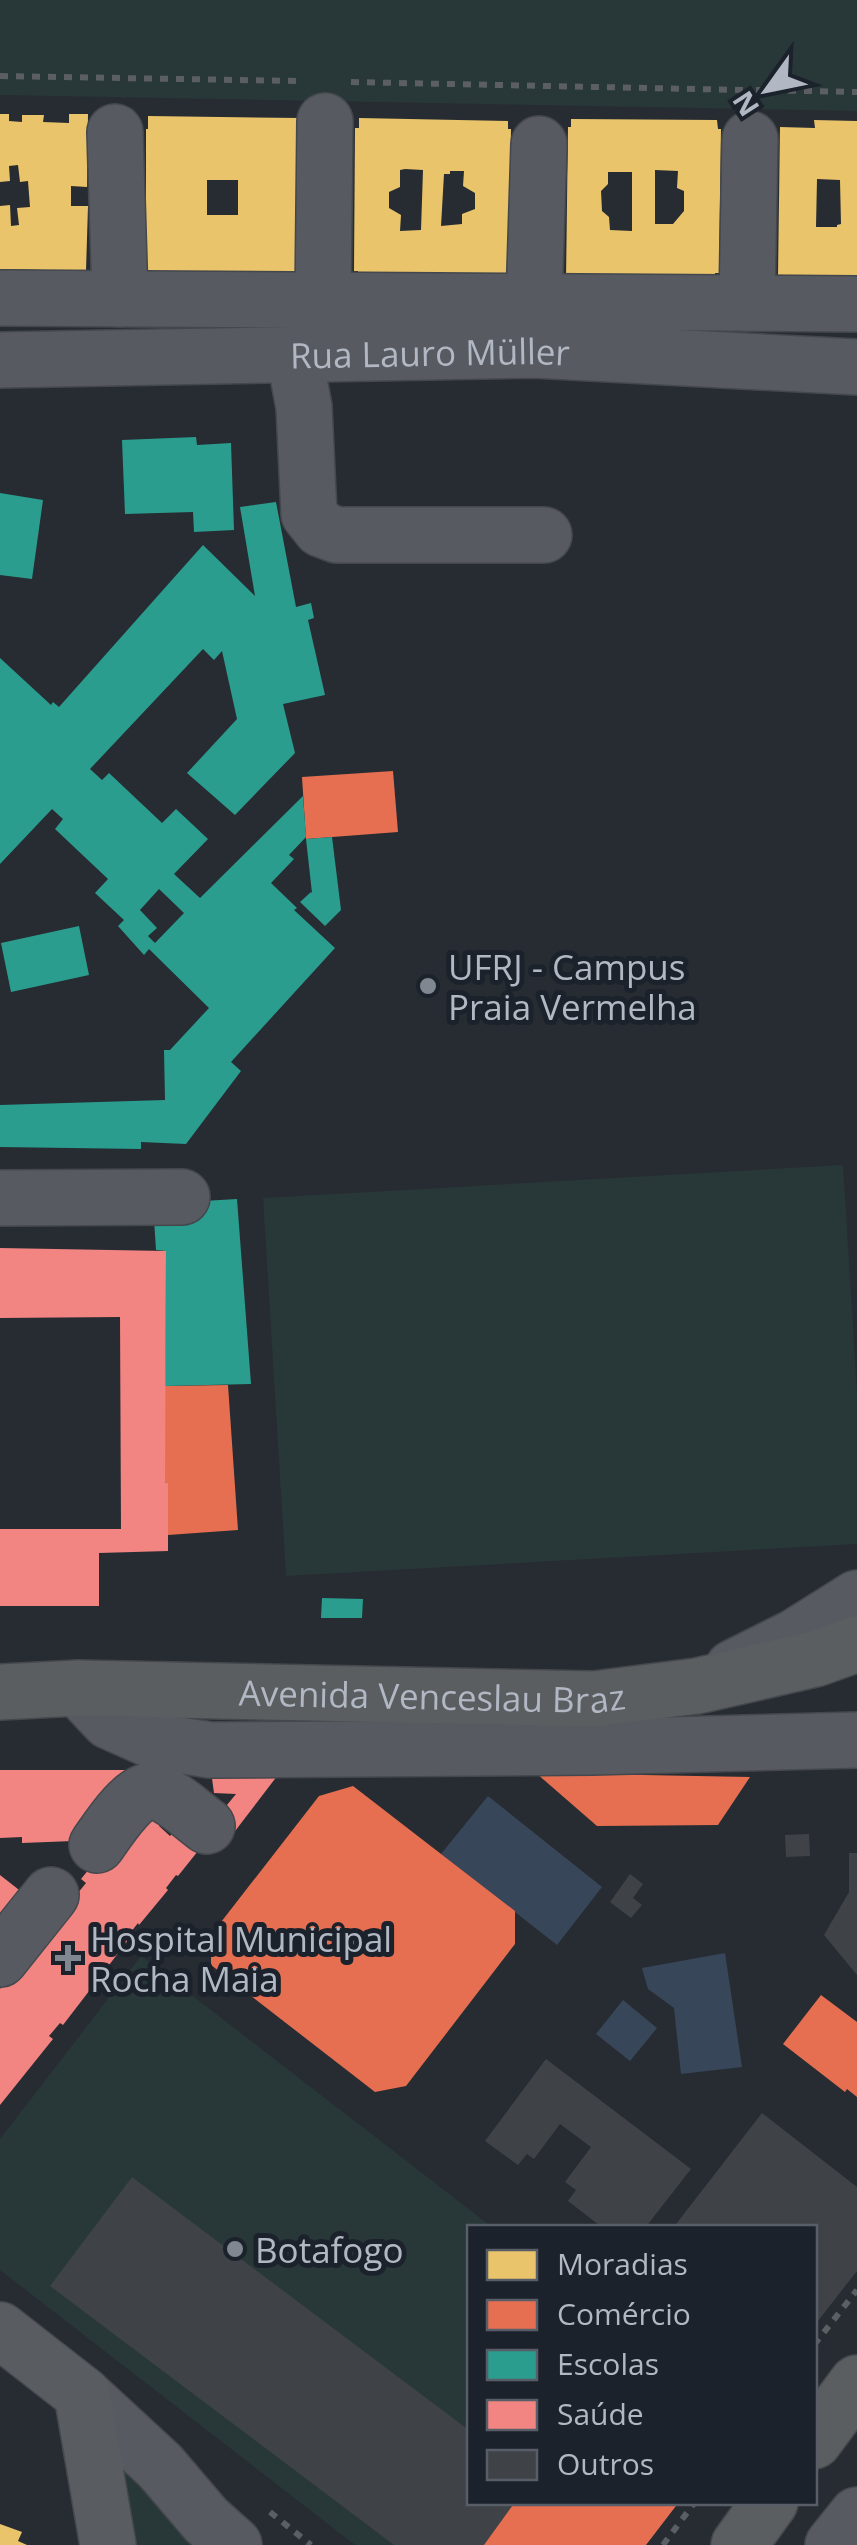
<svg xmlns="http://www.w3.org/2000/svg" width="857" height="2545" font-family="'Open Sans',sans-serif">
	<rect width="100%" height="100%" fill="#272c32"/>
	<path fill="#283738" d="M0 0H857V111L0 95Z
		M843 1165 857 1392V1544L286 1576 263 1198Z
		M141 1956 492 2227 470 2228V2503L437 2545H355L0 2270V2139Z
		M126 2469 211 2545H135L124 2472Z"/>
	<path fill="#384659" d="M488 1796 602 1887 557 1945 441 1854Z
		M725 1953 742 2067 681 2074 674 2008 648 1989 642 1968Z
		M623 2000 657 2028 630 2061 596 2034Z"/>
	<path fill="#e9c46a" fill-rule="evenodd" d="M0 114H9V121L22 122V115H44L43 122 69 123V114H88L87 187 71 186V206H88L86 271 0 269V206L10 205 11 226 19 225 17 208 30 207 28 181 20 182 18 165 9 166 10 181 0 182Z
		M148 116 300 118 298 279 146 276V129H148ZM207 180H238V215H207Z
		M359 118 508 121V129H511L509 272H506V282L358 280V271H354L355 128H359ZM405 169 423 170 421 230 400 231 401 215 389 208V192L400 187V170ZM450 171H464L463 186 475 193V209L462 214V224L441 226 444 174H450Z
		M571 119 717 120 718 129H721L719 273H715L716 282 566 280 568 127H571ZM655 170 678 171 677 188 684 191V211L673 224H655ZM608 172H632V231L610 230 609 217 602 211 601 191 608 184Z
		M814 120 857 121V286L813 285V276L778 275 780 127 815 128ZM817 179 840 180 841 224 837 225V227H816Z
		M0 2524 22 2532 18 2541 27 2545H0Z"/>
	<path fill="#e76f51" d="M393 771 398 832 306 839 302 777Z
		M228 1385 238 1530 168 1535V1482L165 1483V1386Z
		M536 1773 750 1777 718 1825 597 1826Z
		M353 1786 515 1911V1944L406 2086 375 2092 211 1965V1935L319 1796Z
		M821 1995 857 2022V2097L847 2089 845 2092 783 2044Z
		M475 2502H679L646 2545H443Z"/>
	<path fill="#2a9d8f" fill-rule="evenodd" d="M196 437 197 445 231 443 234 530 194 532 193 512 125 514 122 440Z
		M0 493 43 500 32 579 0 575Z
		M276 502 296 607 311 603 314 618 308 620 325 695 283 704 295 753 235 815 187 773 237 719 222 651 214 660 203 649 90 769 102 780 109 773 162 823 176 809 208 839 174 874 200 898 303 796 306 837 289 855 294 859 271 883 297 908 294 910 335 948 231 1062 241 1071 186 1144 141 1142V1149L0 1147V1105L165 1100 164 1050H170L209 1008 149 949 144 955 118 926 124 920 95 893 108 879 55 829 63 819 52 809 0 864V658L51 705 53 702 59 707 203 545 255 596 240 507ZM159 889 184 913 155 943 148 936 157 928 140 910Z
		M332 837 341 910 325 926 300 902 311 892 312 893 306 839Z
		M79 926 89 975 11 992 1 943Z
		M237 1199 251 1384 165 1386 166 1251 156 1250 153 1204Z
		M322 1598 363 1599 362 1618H321Z"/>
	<path fill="#f28482" d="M0 1248 166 1251 165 1483 168 1482V1551L99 1553V1606H0V1529H121L120 1317 0 1318Z
		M0 1770H142L73 1841 22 1843V1837L0 1838Z
		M211 1771H281L219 1852 205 1841 213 1822 236 1794 214 1793Z
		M140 1806 161 1824 159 1826 170 1836 174 1832 198 1851 178 1876 176 1875 166 1888 168 1890 139 1925 138 1923 127 1937 129 1939 63 2025 60 2023 49 2036 53 2039 0 2105V1989L86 1883 81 1879Z
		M0 1875 23 1893 0 1924Z"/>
	<path fill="#3f4348" d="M809 1834 810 1856 786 1857 785 1835Z
		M849 1853H857V1975L824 1935 849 1892Z
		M630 1874 643 1884 633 1898 642 1905 631 1918 610 1902Z
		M546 2059 691 2169 645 2228H603L568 2201 576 2190 565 2182 591 2147 560 2124 534 2159 527 2154 518 2165 485 2141Z
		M762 2113 857 2187V2271L814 2326V2228H673Z
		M132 2177 470 2431V2502H515L484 2545H394L50 2286Z"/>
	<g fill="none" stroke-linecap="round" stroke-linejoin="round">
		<g stroke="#44484d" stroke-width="58">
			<g id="minor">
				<path d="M115 132 120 299"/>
				<path d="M0 298 857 304"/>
				<path d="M323 300 325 121"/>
				<path d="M534 302 539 144"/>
				<path d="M747 303 750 139"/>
				<path d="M294 354 304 407 309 514 321 529 337 535H544"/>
				<path id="s1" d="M0 360 534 350 857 367"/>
				<path d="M0 1198 182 1197"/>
				<path d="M733 1668 795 1637 857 1598"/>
				<path d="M78 1688 109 1721 154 1741 210 1750 593 1747 857 1740"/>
				<path d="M97 1845C107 1831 134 1788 153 1791 171 1794 192 1815 207 1826"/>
				<path d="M0 1959 51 1895"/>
				<path d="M82 2394 160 2466 206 2520 234 2545"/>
				<path d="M833 2545 857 2515"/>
			</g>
		</g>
		<g stroke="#45484f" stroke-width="58">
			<path id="major" d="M0 2330 82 2394 108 2545"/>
		</g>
		<g stroke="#44484d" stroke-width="58">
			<g id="highway">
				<path id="s2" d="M0 1692 78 1688 594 1699 697 1686 815 1659 857 1644"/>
				<path d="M814 2441 857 2383"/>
				<path d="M739 2545 770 2502"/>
			</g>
		</g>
		<path stroke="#5b5f64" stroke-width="6" stroke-dasharray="8 8" stroke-linecap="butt" d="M0 76 299 81
			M351 82 744 90
			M756 90 857 92
			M814 2345 857 2290
			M270 2512 311 2545
			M663 2545 695 2502"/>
		<use href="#minor" stroke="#575a60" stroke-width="55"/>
		<use href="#major" stroke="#595d61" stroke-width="55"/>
		<use href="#highway" stroke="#5b5e61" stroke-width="55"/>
	</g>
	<g fill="#818790" stroke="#1c222b" stroke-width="4">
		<circle cx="428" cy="986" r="10"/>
		<path d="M63 1943h10v10h10v10h-10v10h-10v-10h-10v-10h10z"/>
		<circle cx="235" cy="2249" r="10"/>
	</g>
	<g text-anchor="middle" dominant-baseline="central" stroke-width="10" stroke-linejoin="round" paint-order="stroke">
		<g font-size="35" fill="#b1b8c3" stroke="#1c222b">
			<text stroke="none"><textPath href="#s1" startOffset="430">Rua Lauro Müller</textPath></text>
			<text stroke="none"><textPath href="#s2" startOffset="432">Avenida Venceslau Braz</textPath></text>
		</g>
		<g font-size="35" fill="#b1b8c3" stroke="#1c222b" text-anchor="start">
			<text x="448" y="966">UFRJ - Campus<tspan x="448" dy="40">Praia Vermelha</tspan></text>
			<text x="90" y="1938">Hospital Municipal<tspan x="90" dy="40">Rocha Maia</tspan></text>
			<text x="255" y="2249">Botafogo</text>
		</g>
	</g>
	<rect x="467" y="2225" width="350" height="280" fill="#1c222b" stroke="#585e68" stroke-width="2.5"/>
	<rect x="487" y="2250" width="50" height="30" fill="#e9c46a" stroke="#585e68" stroke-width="2.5"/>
	<text x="557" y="2275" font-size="30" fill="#b1b8c3">Moradias</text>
	<rect x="487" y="2300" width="50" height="30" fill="#e76f51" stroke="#585e68" stroke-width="2.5"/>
	<text x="557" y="2325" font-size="30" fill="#b1b8c3">Comércio</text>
	<rect x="487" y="2350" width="50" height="30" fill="#2a9d8f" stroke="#585e68" stroke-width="2.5"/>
	<text x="557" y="2375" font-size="30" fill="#b1b8c3">Escolas</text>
	<rect x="487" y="2400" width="50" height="30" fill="#f28482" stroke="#585e68" stroke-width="2.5"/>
	<text x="557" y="2425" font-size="30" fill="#b1b8c3">Saúde</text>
	<rect x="487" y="2450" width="50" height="30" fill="#3f4348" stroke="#585e68" stroke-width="2.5"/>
	<text x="557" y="2475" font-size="30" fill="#b1b8c3">Outros</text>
	<g transform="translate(767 90) rotate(237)" stroke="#1c222b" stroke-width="8" paint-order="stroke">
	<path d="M0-8L18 38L0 25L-18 38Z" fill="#b1b8c3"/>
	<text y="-15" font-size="28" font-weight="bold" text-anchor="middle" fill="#b1b8c3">N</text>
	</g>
</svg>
